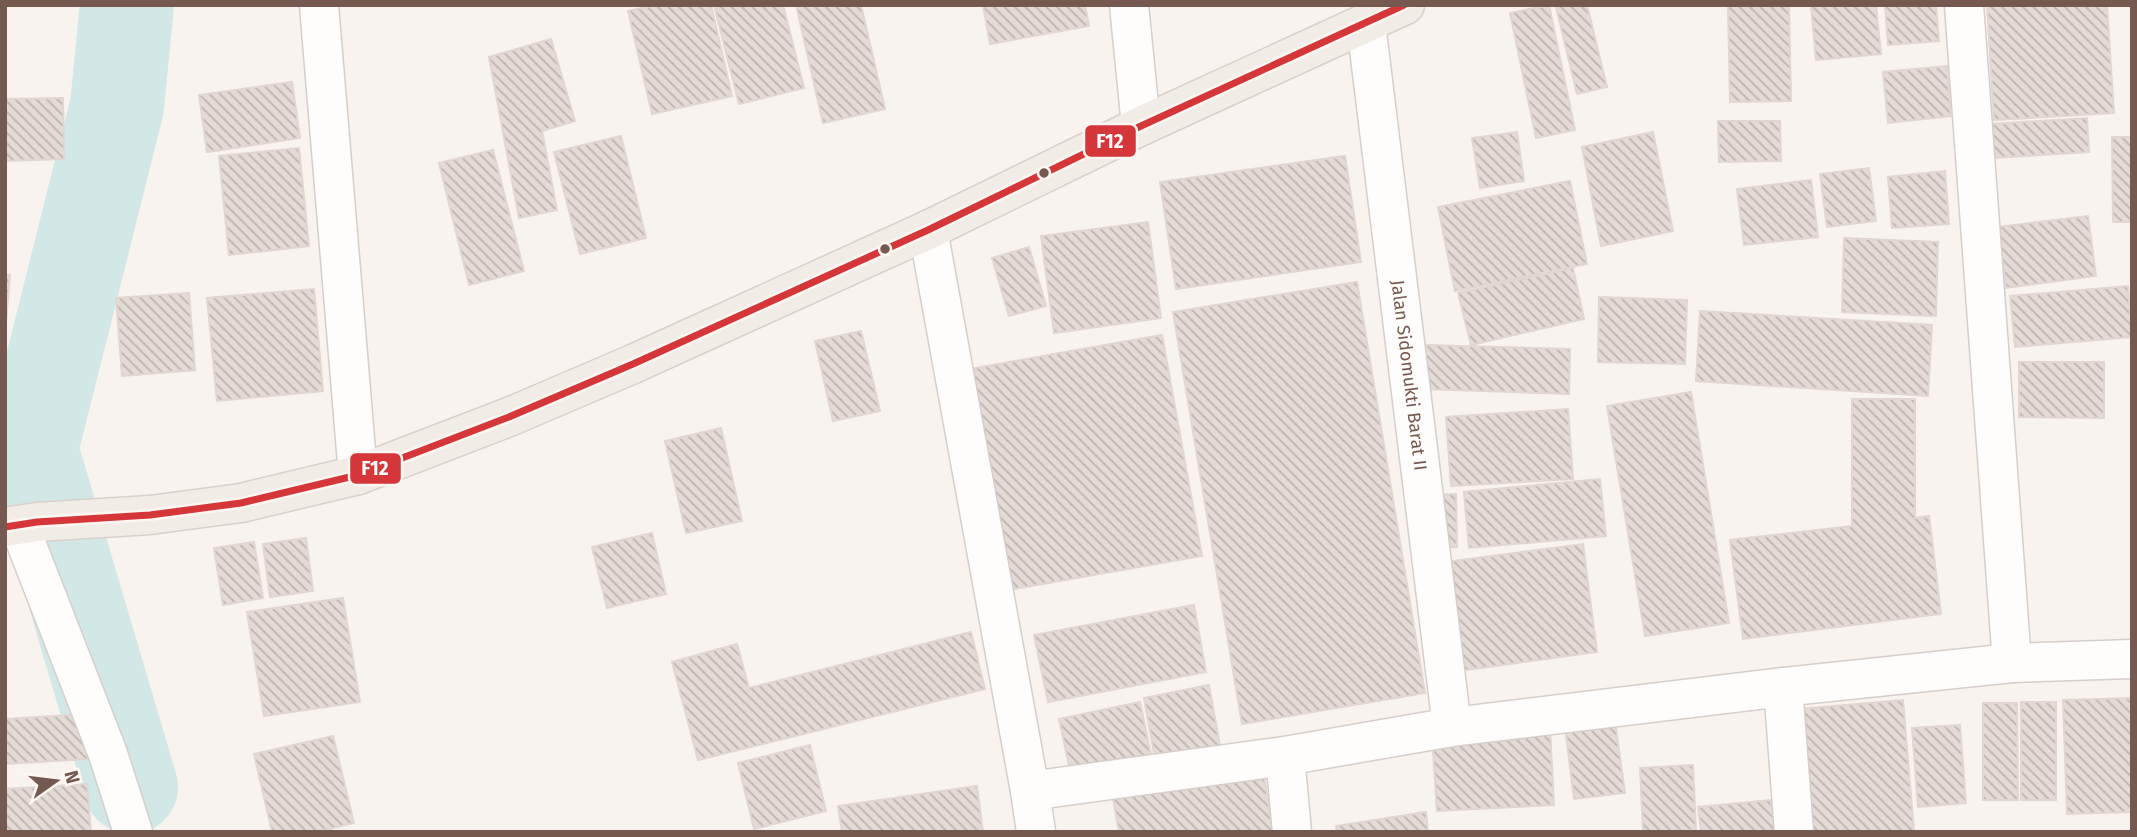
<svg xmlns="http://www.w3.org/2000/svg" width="2137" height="837" font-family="'Fira Sans',sans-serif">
	<defs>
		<pattern id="building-back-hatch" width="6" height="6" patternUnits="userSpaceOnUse" patternTransform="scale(1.75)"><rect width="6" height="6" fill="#e4dbd6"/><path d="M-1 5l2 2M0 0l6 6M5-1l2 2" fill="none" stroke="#bdb4b0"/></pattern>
	</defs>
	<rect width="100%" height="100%" fill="#f8f3ee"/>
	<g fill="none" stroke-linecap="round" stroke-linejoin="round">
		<path stroke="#d1e8e7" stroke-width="94" d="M127 5 117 106 31 449 131 787"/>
	</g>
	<path fill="url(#building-back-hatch)" stroke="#e1d6d1" stroke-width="2" d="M655 5H711L732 96 652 114 628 11Z
		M714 5H783L804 88 739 104Z
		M796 5H861L885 109 823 123Z
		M983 5H1085L1089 26 990 44Z
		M1549 5 1575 130 1536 138 1510 13Z
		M1564 5H1587L1607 87 1577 94 1556 7Z
		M1728 5H1789L1791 101 1730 102Z
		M1811 5H1876L1881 54 1816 60Z
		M1885 5H1936L1939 41 1888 45Z
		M1987 5H2107L2114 113 1994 120Z
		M551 39 575 121 542 131 557 210 519 218 489 57Z
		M1947 66 1951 116 1888 123 1883 72Z
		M292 82 300 138 207 152 199 95Z
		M63 98 64 159 5 161V99Z
		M2087 118 2089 152 1994 158 1992 124Z
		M1718 121H1780L1781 161 1719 162Z
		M1517 132 1524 181 1480 188 1472 138Z
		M1653 132 1673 231 1601 246 1582 147Z
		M621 136 646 238 580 254 554 152Z
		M2112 137H2132V222H2113Z
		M299 148 309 246 229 255 219 156Z
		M493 150 524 271 469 285 439 163Z
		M1345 156 1361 262 1176 289 1160 182Z
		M1869 168 1876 221 1827 227 1820 174Z
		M1945 171 1949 224 1892 228 1888 177Z
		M1811 180 1818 237 1744 245 1737 189Z
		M1570 181 1587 264 1455 291 1438 207Z
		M2088 216 2096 276 2006 288 1998 227Z
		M1148 222 1161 318 1054 333 1041 236Z
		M1844 238 1938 242 1936 316 1842 312Z
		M1029 247 1046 306 1009 316 992 258Z
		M1573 268 1584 319 1471 345 1458 293Z
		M5 275H10L5 335Z
		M1357 282 1425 693 1242 724 1173 312Z
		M2128 286 2132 337 2015 347 2010 296Z
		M314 289 323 391 217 401 207 298Z
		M189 293 195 370 122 376 116 298Z
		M1599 297 1687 300 1685 364 1598 362Z
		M1700 311 1932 325 1928 396 1696 381Z
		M861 331 880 411 833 421 815 341Z
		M1162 335 1202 556 1009 590 970 369Z
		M1424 345 1570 349 1569 394 1423 389Z
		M2019 362H2104V418L2019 417Z
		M1691 392 1729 623 1645 636 1607 406Z
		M1852 399H1915V518L1929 516 1941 614 1743 639 1730 540 1852 526Z
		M1568 409 1573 479 1451 486 1446 417Z
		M721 428 742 521 686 533 665 441Z
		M1600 479 1606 536 1469 548 1464 492Z
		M1456 494 1457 547 1433 548 1431 495Z
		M652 533 666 594 607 608 592 547Z
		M306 538 313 591 270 597 263 544Z
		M254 542 263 598 223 605 214 548Z
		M1583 544 1597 652 1459 671 1445 562Z
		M343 598 360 702 264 716 247 612Z
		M1194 605 1206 672 1048 702 1034 635Z
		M971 632 985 689 698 760 672 662 737 644 749 688Z
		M1209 685 1220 746 1155 759 1144 698Z
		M2132 698V812L2067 814 2063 700Z
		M1903 700 1914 832H1812L1800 709Z
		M1140 702 1151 755 1070 770 1059 719Z
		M2021 702H2056V800H2021Z
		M1983 703H2017L2018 800H1983Z
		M86 714 88 759 5 764V719Z
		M1615 721 1625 793 1574 799 1565 727Z
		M1960 725 1966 803 1918 807 1912 728Z
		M1550 728 1554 805 1437 811 1432 735Z
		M333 736 354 823 317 832H272L254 754Z
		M810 745 826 811 754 829 738 763Z
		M1693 765 1696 830 1643 832 1640 768Z
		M1264 775 1273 832H1119L1113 798Z
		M87 784 91 832H5V789Z
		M977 786 983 832H842L838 806Z
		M1771 800 1775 832H1701L1698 807Z
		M1426 812 1428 832H1337L1336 826Z"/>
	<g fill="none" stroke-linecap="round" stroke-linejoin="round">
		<g stroke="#d6ceca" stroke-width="41">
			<g id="minor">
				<path d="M319 5 358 475"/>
				<path d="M1129 5 1141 126"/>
				<path d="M1964 5 2012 663"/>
				<path id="s1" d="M1366 24 1452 727"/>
				<path d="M928 230 1030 791 1036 832"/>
				<path d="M19 525 108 754 133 832"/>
				<path d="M1783 687 1794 832"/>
				<path d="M1285 756 1292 832"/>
				<path d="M1030 791 1285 756 1452 727 1783 687 2012 663 2132 659"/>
			</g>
		</g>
		<g stroke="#d9d0cb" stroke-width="41">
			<path id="major" d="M5 527 37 522 150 515 241 503 358 475 509 417 633 364 928 230 1141 126 1405 5"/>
		</g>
		<use href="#minor" stroke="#fefdfc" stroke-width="38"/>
		<use href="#major" stroke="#f2ece7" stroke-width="38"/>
		<g stroke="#fef7f1" stroke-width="12">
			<path id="bus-1" d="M5 527 37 522 150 515 241 503 358 475 509 417 633 364 928 230 1141 126 1404 5"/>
		</g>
		<use href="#bus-1" stroke="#d5363a" stroke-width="7"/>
	</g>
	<g fill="#75584f" stroke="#fef7f1" stroke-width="2.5">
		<circle cx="1044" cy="173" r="6"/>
		<circle cx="885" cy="249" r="6"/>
	</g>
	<g text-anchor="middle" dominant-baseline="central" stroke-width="7" stroke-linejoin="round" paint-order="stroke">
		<g font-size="18" fill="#75584f" stroke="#fef7f1">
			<text stroke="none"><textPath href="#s1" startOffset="354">Jalan Sidomukti Barat II</textPath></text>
		</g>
	</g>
	<g stroke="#fef7f1" stroke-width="2.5">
		<rect x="1084" y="124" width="53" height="34" rx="7" fill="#d5363a"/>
		<rect x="349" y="452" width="53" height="33" rx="7" fill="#d5363a"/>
	</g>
	<g font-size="19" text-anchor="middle" font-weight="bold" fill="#fff">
		<text x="1110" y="148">F12</text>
		<text x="375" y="475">F12</text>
	</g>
	<rect width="2137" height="837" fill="none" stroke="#75584f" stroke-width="14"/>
	<g transform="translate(56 781) rotate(76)" stroke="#fef7f1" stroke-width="5" paint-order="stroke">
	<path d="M0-5L12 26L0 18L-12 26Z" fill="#75584f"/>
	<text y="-10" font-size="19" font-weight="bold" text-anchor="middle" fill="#75584f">N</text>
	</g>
</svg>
